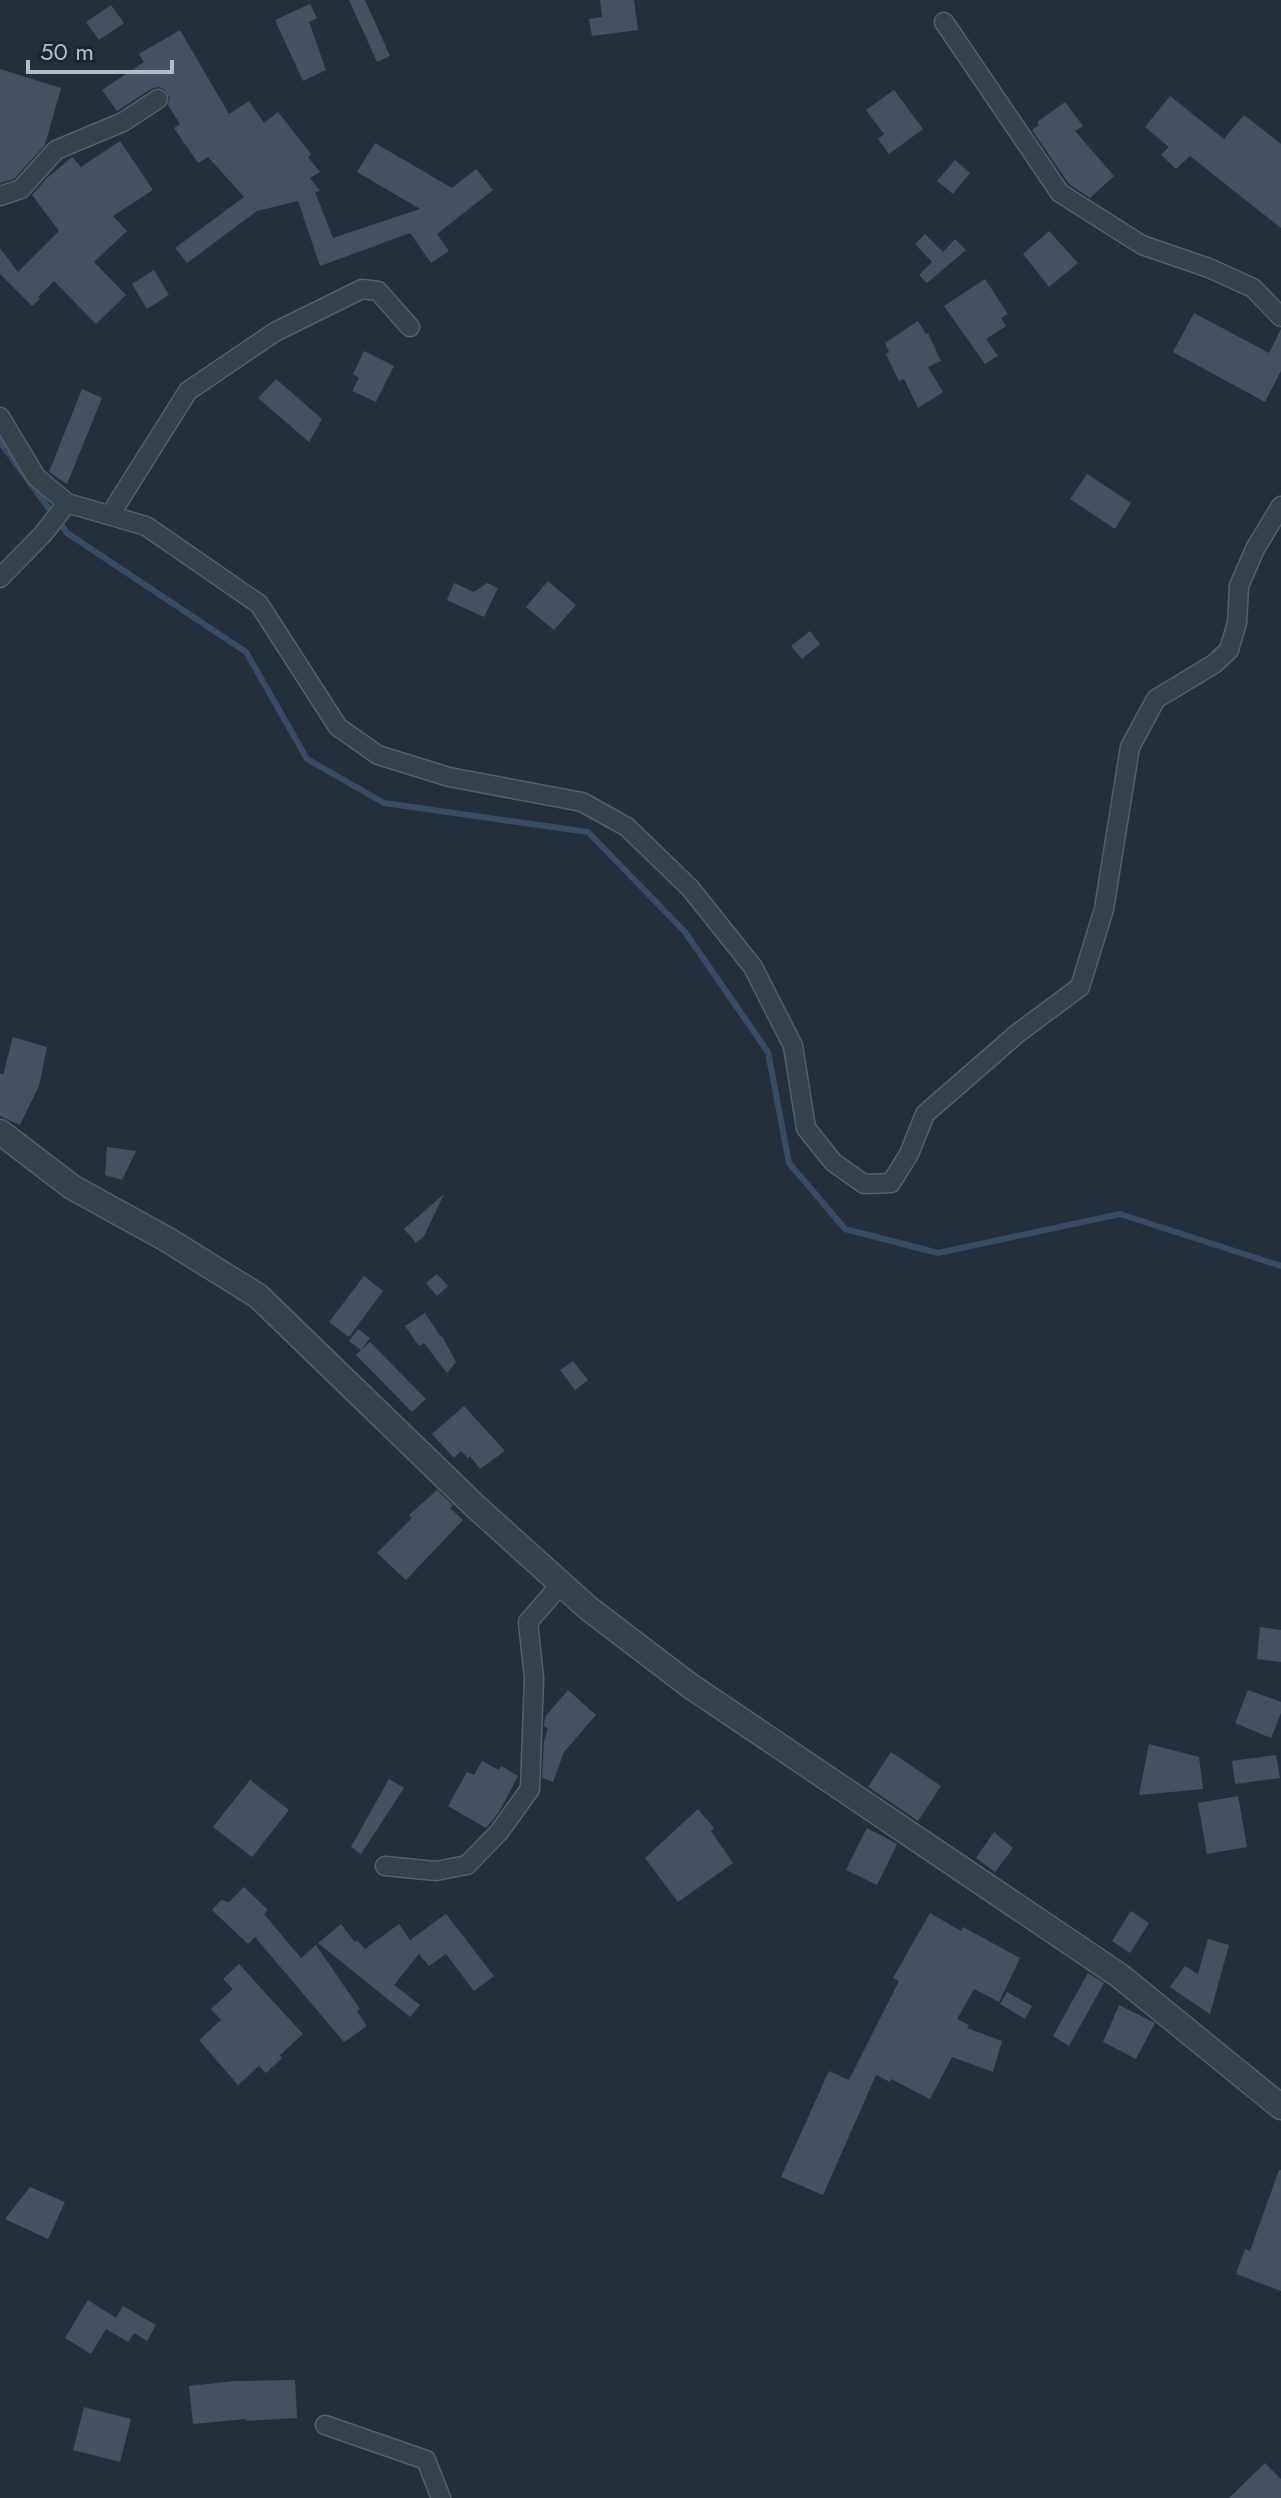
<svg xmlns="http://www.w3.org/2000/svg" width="1281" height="2498" font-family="Jost,sans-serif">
	<rect width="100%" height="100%" fill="#242f3e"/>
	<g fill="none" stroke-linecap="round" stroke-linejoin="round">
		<path stroke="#394c67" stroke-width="6" d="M0 442 67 533 246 652 307 759 384 803 588 832 685 932 768 1052 789 1163 845 1229 938 1253 1120 1214 1281 1266"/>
	</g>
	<path fill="#455162" d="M349 0H365L390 56 377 62Z
		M600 0H634L638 30 592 36 589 19 602 17Z
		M310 4 317 18 309 22 326 70 303 81 275 20Z
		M111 5 124 23 99 40 86 22Z
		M180 30 229 114 249 101 264 123 278 112 311 154 308 157 320 172 310 178 320 191 315 192 333 238 420 209 357 172 375 143 452 188 476 169 493 190 437 234 449 251 431 263 410 233 320 266 298 201 257 211 187 263 175 248 244 197 208 157 198 163 174 128 180 124 168 105 170 98 164 89 158 87 151 89 117 111 102 90 144 62 139 54Z
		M0 69 61 88 45 145 14 179 0 183Z
		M894 90 923 129 889 154 878 139 884 134 866 110Z
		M1170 96 1224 139 1244 115 1281 144V228L1190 156 1176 169 1161 155 1169 147 1145 127Z
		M1065 102 1083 126 1075 131 1114 176 1090 198 1069 184 1032 130 1039 125 1037 122Z
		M120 141 153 190 113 216 127 231 94 262 126 295 96 324 54 281 38 297 40 299 32 306 0 274V248L18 272 59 231 32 195 47 178 72 157 81 167Z
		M955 160 970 173 953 194 937 181Z
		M1049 231 1078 263 1049 287 1023 254Z
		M925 234 943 252 955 239 966 250 927 283 919 275 932 262 915 244Z
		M154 270 169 295 147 309 132 284Z
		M985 279 1008 314 1001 318 1006 326 986 339 998 356 985 364 944 306Z
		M1194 313 1269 353 1281 329V371L1265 402 1173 352Z
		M918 321 926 334 928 333 941 361 928 367 943 392 918 408 904 379 899 381 886 354 889 352 885 343Z
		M364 351 394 366 376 402 352 391 359 378 353 374Z
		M276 379 322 419 309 442 258 398Z
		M82 389 102 398 67 484 49 472Z
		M1087 474 1131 503 1115 529 1070 499Z
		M548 581 576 605 554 630 526 607Z
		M454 583 474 592 487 583 498 588 484 617 447 600Z
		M810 631 820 644 802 659 791 646Z
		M13 1037 47 1047 39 1086 20 1125 0 1116V1073L3 1075Z
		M107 1147 136 1151 122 1180 105 1175Z
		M444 1194 424 1236 416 1243 404 1229Z
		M437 1274 448 1286 437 1296 426 1283Z
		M364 1276 383 1291 349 1337 329 1322Z
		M425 1313 441 1337 442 1336 456 1362 447 1373 424 1343 419 1346 405 1326Z
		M358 1329 370 1338 361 1350 349 1341Z
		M370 1342 426 1399 412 1412 356 1355Z
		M573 1361 588 1380 575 1390 560 1370Z
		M464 1406 505 1451 480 1469 470 1456 468 1458 461 1451 454 1458 432 1434Z
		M437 1490 453 1505 450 1508 463 1520 406 1580 377 1553 412 1518 409 1515Z
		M1260 1627 1281 1630V1662L1257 1659Z
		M568 1690 596 1715 564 1752 553 1782 542 1778 544 1741 548 1729 544 1726 545 1717Z
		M1248 1690 1281 1702V1713L1271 1738 1235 1723Z
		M1149 1744 1199 1757 1203 1789 1139 1795Z
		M891 1752 941 1786 918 1821 868 1787Z
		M1276 1755 1280 1778 1235 1784 1232 1761Z
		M482 1761 499 1770 501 1766 518 1776 499 1812 486 1828 448 1806 467 1772 474 1775Z
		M389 1779 404 1788 361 1854 351 1847Z
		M250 1780 289 1810 252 1857 213 1827Z
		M1238 1796 1247 1847 1207 1854 1198 1803Z
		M698 1809 714 1828 711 1831 733 1863 678 1902 645 1858Z
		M867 1828 897 1844 877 1885 846 1870Z
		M994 1832 1013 1848 995 1872 976 1858Z
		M244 1887 268 1910 264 1914 301 1958 316 1945 360 2009 357 2011 367 2026 344 2042 255 1937 248 1944 212 1910 221 1900 229 1902Z
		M1131 1911 1149 1923 1130 1953 1112 1941Z
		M930 1913 961 1931 963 1927 1020 1958 999 2002 974 1989 957 2019 969 2025 967 2028 1002 2041 993 2072 952 2057 930 2099 891 2079 890 2082 876 2075 823 2195 781 2177 829 2071 849 2080 899 1981 893 1978Z
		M446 1914 494 1976 474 1991 446 1954 429 1966 419 1954 394 1985 420 2005 410 2017 318 1943 341 1924 355 1942 357 1940 365 1949 399 1924 410 1940Z
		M1208 1939 1229 1945 1210 2014 1170 1987 1185 1966 1198 1974Z
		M239 1964 303 2034 280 2055 282 2058 266 2073 259 2066 238 2085 199 2040 221 2020 211 2009 233 1989 223 1979Z
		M1088 1973 1104 1983 1069 2046 1053 2036Z
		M1007 1992 1032 2006 1025 2019 1000 2004Z
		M1119 2005 1155 2023 1136 2059 1103 2042Z
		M1279 2170H1281V2291L1236 2274 1245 2249 1250 2251Z
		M30 2187 65 2202 48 2239 5 2219Z
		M88 2300 116 2318 123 2306 156 2325 147 2341 134 2333 128 2342 106 2329 91 2354 65 2338Z
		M295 2380 297 2418 246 2421V2419L193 2424 189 2386 235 2381Z
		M84 2407 131 2419 120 2462 73 2450Z
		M1265 2463 1281 2479V2498H1229Z"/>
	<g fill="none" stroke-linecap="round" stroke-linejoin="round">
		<g stroke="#565f6c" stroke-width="21">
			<path id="minor" d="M944 22 1060 193 1142 245 1209 268 1253 288 1281 317
				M0 196 21 189 56 150 123 122 158 99
				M0 417 36 477 67 503 146 526 259 604 338 727 378 755 449 777 582 802 627 827 690 888 753 967 793 1046 806 1128 833 1162 864 1184 891 1183 909 1154 925 1114 1018 1033 1080 987 1104 909 1130 747 1156 699 1214 664 1229 650 1237 623 1239 586 1255 549 1281 506
				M110 515 188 391 275 332 362 289 378 291 410 327
				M0 578 43 534 67 503
				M385 1866 436 1871 467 1865 499 1832 530 1789 534 1678 528 1622 561 1584
				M325 2425 426 2460 441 2498"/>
		</g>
		<g stroke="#565f6c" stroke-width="27">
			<path id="tertiary" d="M0 1132 72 1187 168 1240 258 1296 476 1507 588 1608 689 1685 1120 1976 1281 2107"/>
		</g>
		<use href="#minor" stroke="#38414e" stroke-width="18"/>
		<use href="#tertiary" stroke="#38414e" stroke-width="24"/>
	</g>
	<path d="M28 60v12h144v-12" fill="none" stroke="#b4bcc9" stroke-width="4"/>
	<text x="40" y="60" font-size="24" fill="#b4bcc9" stroke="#1d2633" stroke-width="6" paint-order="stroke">50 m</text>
</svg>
